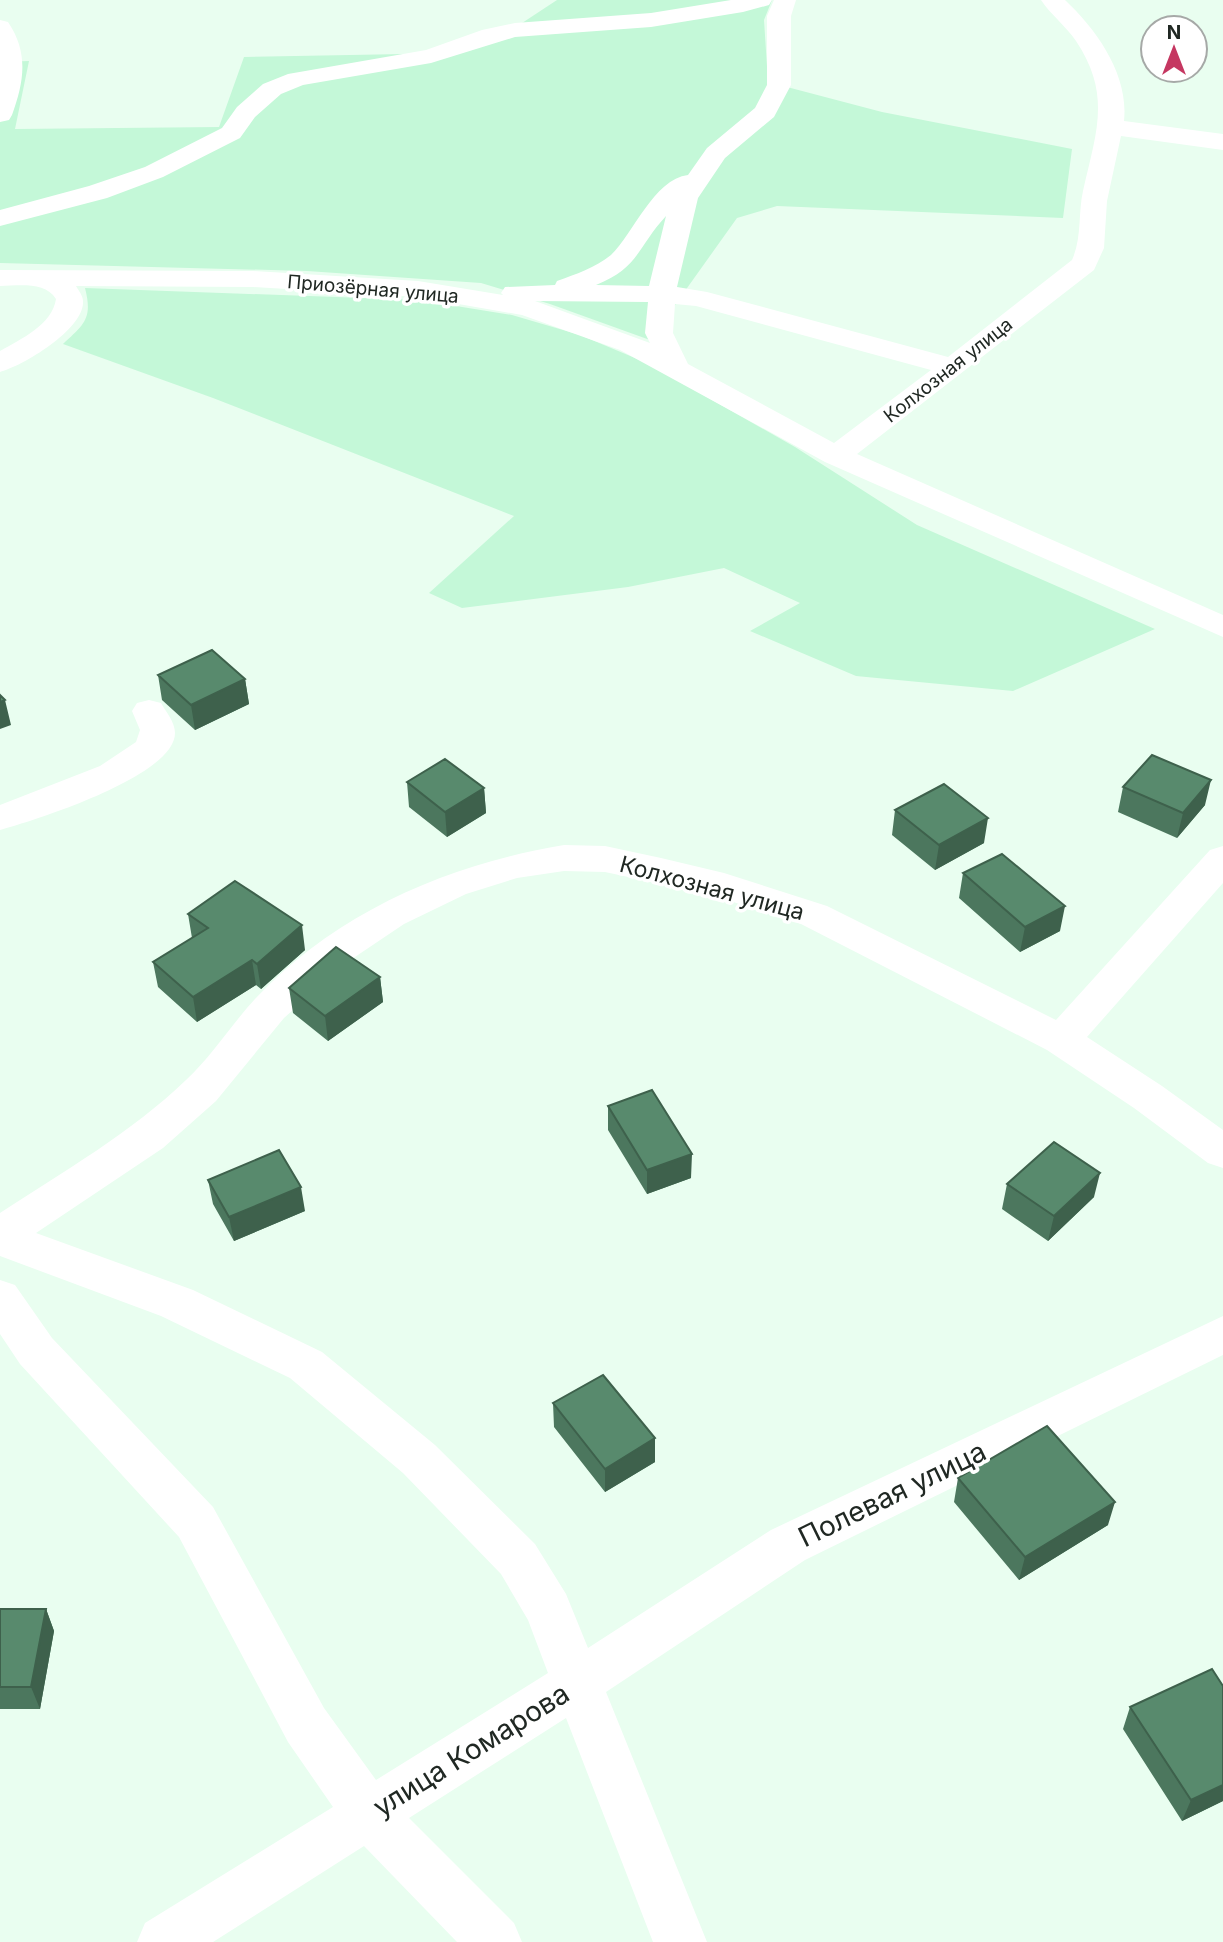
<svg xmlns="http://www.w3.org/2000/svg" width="1223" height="1942" font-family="Inter,sans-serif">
	<rect width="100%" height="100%" fill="#e9fef0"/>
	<path fill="#c4f8d8" d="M557 0H772L764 20 768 82 882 112 1072 149 1063 218 777 206 737 218 650 340 550 304 481 283 307 271 0 263V62L29 61 15 129 219 127 244 57 459 53 504 35Z
		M85 288 419 300 512 315 580 335 647 363 795 447 917 525 1155 629 1013 691 856 676 750 631 800 603 724 568 628 587 462 608 429 593 514 516 213 398 63 344C84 324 93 319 85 288Z"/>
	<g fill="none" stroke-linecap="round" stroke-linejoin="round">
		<path fill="#fff" fill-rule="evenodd" d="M731 0H772L769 5 743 12 651 27 515 37 431 63 303 85 281 94 255 117 240 138 163 177 107 198 0 226V210L89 186 145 167 222 128 237 107 263 84 288 74 426 50 482 30 515 23 651 13Z
			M774 0H796L791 16V85L774 117 725 158 698 198 677 287 707 292 948 357 1072 260C1082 238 1078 213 1083 191 1096 133 1112 95 1076 41 1066 26 1051 15 1041 0H1065C1097 30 1129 75 1124 121L1223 134V150L1121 136 1107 201 1104 248 1094 270 857 454 1223 615V637L825 462 620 350 522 315 418 297 253 287 76 286C79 291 83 296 83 301 85 329 23 366 0 372V351C21 339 52 325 56 299 45 281 18 286 0 286V270L253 271 418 281 503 295 501 293 505 287 555 285 557 281C576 274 595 268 611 255 633 234 654 179 688 175L707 148 755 108 767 85V16ZM666 216 649 286 596 285C639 268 638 246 666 216ZM535 301 648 302 645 333 650 343ZM675 304 696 306 931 370 834 443 688 364 673 333Z
			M0 20 8 22C29 53 24 82 12 115L9 120 0 122Z
			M149 700 161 703C166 712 175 722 175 733 175 776 36 820 0 830V805L100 766 136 742 140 730 132 711 137 703Z
			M564 845 605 846 661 858 724 873 827 906 1056 1020 1210 850 1223 846V883L1087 1037 1162 1086 1223 1130V1168L1208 1163 1134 1108 1047 1050 801 924 718 897 661 884 605 872 564 871 517 878 466 894 404 924 343 965 284 1018 216 1101 163 1148 36 1233 193 1290 322 1352 435 1445 535 1544 566 1594 588 1648 771 1530 1223 1316V1355L805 1560 606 1692 707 1942H653L566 1718 409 1818 514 1923 522 1942H457L364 1846 213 1942H137L145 1923 333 1807 288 1742 179 1537 20 1364 0 1334V1280L15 1285 52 1338 213 1507 324 1708 376 1780 548 1673 528 1620 501 1574 403 1473 290 1378 161 1316 0 1256V1213C64 1171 131 1133 186 1080 212 1056 231 1025 255 999 336 912 449 864 564 845Z"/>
	</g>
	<path fill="#4c775e" d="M158 675 245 679 249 704 195 730 162 700Z
		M407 782 484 788 486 813 447 837 409 807Z
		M1123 787 1205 805 1177 838 1118 812Z
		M895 810 984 843 935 870 892 835Z
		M963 873 1060 931 1020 952 959 898Z
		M188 914 305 950 261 989 256 985 197 1022 158 987 153 962 192 938Z
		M380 977 383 1002 328 1041 293 1013 289 988Z
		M608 1106 691 1178 647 1194 608 1130Z
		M208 1180 305 1211 234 1241 213 1204Z
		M1007 1184 1094 1197 1048 1241 1002 1209Z
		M553 1403 655 1438V1462L605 1492 554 1427Z
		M958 1478 1108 1525 1019 1580 954 1502Z
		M0 1609H46L54 1631 40 1709H0Z
		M1223 1686V1801L1182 1821 1123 1729 1130 1707Z"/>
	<path fill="#3e614c" d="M245 679 249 704 195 730 191 705Z
		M5 700 11 725 0 729V702Z
		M1211 780 1205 805 1177 838 1183 813Z
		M484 788 486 813 447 837 445 812Z
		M988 818 984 843 935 870 939 845Z
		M1065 906 1060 931 1020 952 1025 927Z
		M302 925 305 950 261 989 257 964Z
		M252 960 256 985 197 1022 193 997Z
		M380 977 383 1002 328 1041 325 1016Z
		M692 1154 691 1178 647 1194V1170Z
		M1100 1173 1094 1197 1048 1241 1054 1216Z
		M301 1187 305 1211 234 1241 229 1217Z
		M655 1438V1462L605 1492V1469Z
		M1115 1502 1108 1525 1019 1580 1025 1557Z
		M46 1609 54 1631 40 1709 31 1687Z
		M1223 1785V1801L1182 1821 1191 1800Z"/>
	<path fill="#588a6d" stroke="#3e614c" stroke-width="2" d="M212 650 245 679 191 705 158 675Z
		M0 695 5 700 0 702Z
		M1152 755 1211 780 1183 813 1123 787Z
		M445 759 484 788 445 812 407 782Z
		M944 784 988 818 939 845 895 810Z
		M1002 854 1065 906 1025 927 963 873Z
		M235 881 302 925 257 964 252 960 193 997 153 962 208 928 188 914Z
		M336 947 380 977 325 1016 289 988Z
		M652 1090 692 1154 647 1170 608 1106Z
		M1054 1142 1100 1173 1054 1216 1007 1184Z
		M279 1150 301 1187 229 1217 208 1180Z
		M603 1375 655 1438 605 1469 553 1403Z
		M1047 1426 1115 1502 1025 1557 958 1478Z
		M0 1609H46L31 1687H0Z
		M1212 1669 1223 1686V1785L1191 1800 1130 1707Z"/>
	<g text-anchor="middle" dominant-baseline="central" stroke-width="7" stroke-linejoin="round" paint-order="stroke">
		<g font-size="19" fill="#202823" stroke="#fff">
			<text transform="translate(373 289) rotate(5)">Приозёрная улица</text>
			<text transform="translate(948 370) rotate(-38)">Колхозная улица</text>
		</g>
		<g font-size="23" fill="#202823" stroke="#fff">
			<text transform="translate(712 888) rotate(15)">Колхозная улица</text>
		</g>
		<g font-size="28" fill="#202823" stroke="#fff">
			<text transform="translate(892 1494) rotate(-26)">Полевая улица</text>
			<text transform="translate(471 1750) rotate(-32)">улица Комарова</text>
		</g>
	</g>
	<g transform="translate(1174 49)"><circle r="33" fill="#ffffff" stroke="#a6a9a7" stroke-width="2"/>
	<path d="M0-5L12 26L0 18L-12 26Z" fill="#c53761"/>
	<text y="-10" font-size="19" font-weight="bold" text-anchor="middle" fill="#202823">N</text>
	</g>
</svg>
